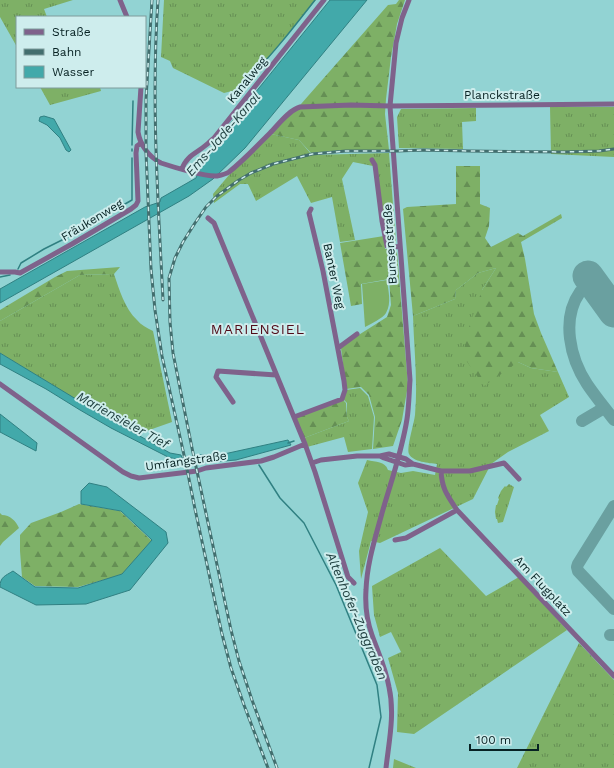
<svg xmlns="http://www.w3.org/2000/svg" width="614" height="768" font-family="'Work Sans',sans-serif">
	<defs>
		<pattern id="grass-tufts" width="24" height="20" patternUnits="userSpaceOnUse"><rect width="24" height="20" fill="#7eb066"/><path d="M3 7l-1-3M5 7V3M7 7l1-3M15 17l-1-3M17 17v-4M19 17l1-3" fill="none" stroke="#658f54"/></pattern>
		<pattern id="forest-firs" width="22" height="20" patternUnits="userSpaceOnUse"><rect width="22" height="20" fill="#7eb066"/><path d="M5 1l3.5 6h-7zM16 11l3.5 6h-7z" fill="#658f54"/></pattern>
	</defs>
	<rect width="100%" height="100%" fill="#92d3d3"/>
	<path fill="url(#grass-tufts)" d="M0 0H73L44 9 47 17H17V47L0 17Z
		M164 0H316L256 73 236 90 224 93 173 68 170 61 161 57Z
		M40 87H100L101 91 50 105Z
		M550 107H614V157L551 154Z
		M476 108V121L462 122 463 149 399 148 397 117 401 109Z
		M271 134 299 140 312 155 389 153 396 243 393 245 389 244 373 166 353 162 342 179 355 240 340 242 332 197 311 203 297 176 256 201 248 184H240L214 203 213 194 229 175Z
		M496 268 482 290 518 362 531 368 558 372 569 397 540 415 549 431 508 452 491 464 473 499 380 543 371 541 361 579 359 551 368 512 358 483 367 460C376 462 385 461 388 470L401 473 413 471 435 475 437 464C429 463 413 462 409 454 406 448 414 424 415 415 418 382 414 349 413 316L455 299 456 290 478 273Z
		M114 274C119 289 125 309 137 320 141 325 147 328 153 331L172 422 138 434 75 399 0 353V321L80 275Z
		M360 388 368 396 374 417 372 449 348 452 344 437 307 447 304 438 349 421 347 417V403L343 399 346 390Z
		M509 484 514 487 503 522 498 523 497 519H496L495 512 496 505H497L499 499 498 498 501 491 505 486 506 487Z
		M440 548 486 596 519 577 567 630 414 734 397 732 398 693 388 658 401 652 391 632 380 637 374 615 372 586Z
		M579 643 614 680V768H517Z
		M394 759 416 768H393Z"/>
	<path fill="url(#forest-firs)" d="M399 0H405L397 24 391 57 386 99 385 114 389 150H343L311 153 299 140 271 134 301 104 388 5 396 4Z
		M456 166H480V204L490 208 489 226 485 238 491 247 518 233 523 236 561 214 562 218 521 242 525 259 534 314 541 333 558 372 531 368 518 362 484 386 463 356 467 333 482 290 496 268 478 273 456 290 455 299 413 316 403 209 407 207 456 204Z
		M384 236 385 249H391L397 252 408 385 402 420 393 446 373 449 375 417 369 395 361 387 346 389 341 348 357 336 387 317 391 305 389 279 361 284 362 304 351 306 340 243Z
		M120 267 114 274 80 275 0 321V310L55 277 67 271Z
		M342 399 346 403 347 417 349 421 304 438 296 418Z
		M79 504 120 511 152 541 122 574 110 578 78 587 35 586 22 577 20 551V535L31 523 61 512Z
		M0 513 2 515C10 515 16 521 19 528L3 542 0 546Z"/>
	<path fill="#7eb066" d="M387 280C388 290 392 303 386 313 383 318 371 324 365 327L362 284Z"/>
	<path fill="#42a9aa" stroke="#308082" d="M330 0H367L245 148 213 179 189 196 0 303V289L145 207 160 202 161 198 196 178 199 171 198 170 205 157 213 145Z
		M44 116 54 119 71 150 69 152 66 150 60 138 47 125 39 121 40 117Z
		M0 353 104 416 170 453 181 455 183 461 168 457 111 428 80 410 46 389 0 364Z
		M0 414 37 443 36 451 0 432Z
		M288 440 291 445 236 460 200 463 198 455 224 454Z
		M89 483 107 487 166 532 168 543 130 590 86 604 36 605 0 587C0 577 5 576 13 571L35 587 78 588 122 574 152 540 121 511 81 504V491Z"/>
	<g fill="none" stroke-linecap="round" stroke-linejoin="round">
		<path stroke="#308082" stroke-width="1.5" d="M249 78C273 54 294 27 315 0
			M132 145 133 101
			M132 151V149
			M118 208 132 200V158
			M18 269 21 263 44 249 88 227
			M0 277 10 275
			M288 443 294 441
			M180 458 193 460H200
			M259 465 280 498 304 523 336 585 377 685 381 717 369 768"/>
		<path stroke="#6aa0a0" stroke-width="12" d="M599 292C593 287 586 285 580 292 561 319 570 358 587 384 595 396 605 408 614 420
			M582 421 604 408
			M614 506 578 564 577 567 578 571 614 609
			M610 635H614"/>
		<path stroke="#6aa0a0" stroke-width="31" d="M588 276 614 312"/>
		<path stroke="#7f628b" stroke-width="5" d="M120 0 127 17
			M141 87 138 132C140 145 149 157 161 163 173 167 206 177 217 176 222 175 226 174 229 172 244 160 257 146 270 133 278 125 289 110 300 107L351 105 390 106 614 104
			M372 160 375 165 382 221 387 246 400 247
			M182 169C186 156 197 153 206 145 209 143 211 140 214 138L324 0
			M208 218 214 223 305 444 315 472 348 577 354 583
			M0 272H15L20 273 72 244 131 209 136 205 138 201 136 153 137 146 141 143
			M338 348 357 334
			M0 384 123 472 131 476 139 478 197 471 206 468 261 461 274 457 305 444
			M233 402 216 377 218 371 276 375
			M294 417 342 399 345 390 344 381 323 271 309 213 311 209
			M380 456 384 458 405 465 413 464 441 471H470L504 463 506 465 519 479
			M312 463 321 460 357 456H380L389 454 406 459 413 464
			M441 471C442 489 447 495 457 510L614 676
			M395 540 406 538 457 510
			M386 768C389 741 395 714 389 687 386 669 378 652 372 635 367 621 365 605 366 590 367 563 375 539 382 513 391 482 402 451 407 419 409 406 409 393 410 380L390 106 396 43 402 18 409 0"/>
		<g stroke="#426e6e" stroke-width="3">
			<path id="rail" d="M152 0 146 99V152L151 269 155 310 162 356 186 464 195 509 222 634 231 668 244 705 268 768
				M158 0C151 100 158 200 163 300
				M277 768 252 700 239 661 231 630 192 448 173 353 170 322 169 278 175 258 183 242 195 223 206 207 217 196 239 180 251 173 273 164 312 154 346 151H398L423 150 469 151 564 152 599 151 614 149"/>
		</g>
		<use href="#rail" stroke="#ceeded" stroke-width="1.5" stroke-dasharray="4.5" stroke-linecap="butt"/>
	</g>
	<g text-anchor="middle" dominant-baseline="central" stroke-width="4" stroke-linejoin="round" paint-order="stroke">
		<g font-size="12" fill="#072223" stroke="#ceeded">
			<text transform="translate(247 80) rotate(-51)">Kanalweg</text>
			<text x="502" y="95">Planckstraße</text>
			<text transform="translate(92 220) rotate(-31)">Fräukenweg</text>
			<text transform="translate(390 244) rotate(-94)">Bunsenstraße</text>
			<text transform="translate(334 276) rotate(78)">Banter Weg</text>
			<text transform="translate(186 461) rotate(-8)">Umfangstraße</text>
			<text transform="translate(543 586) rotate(47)">Am Flugplatz</text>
		</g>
		<g font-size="13" font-style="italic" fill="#214141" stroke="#ceeded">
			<text transform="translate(223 134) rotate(-49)">Ems-Jade-Kanal</text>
			<text transform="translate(123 420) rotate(29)">Mariensieler Tief</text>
			<text transform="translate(357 616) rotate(67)">Altenhofer-Zuggraben</text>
		</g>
		<g font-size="14" letter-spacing="1" fill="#510b18" stroke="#ceeded">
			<text x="258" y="329">MARIENSIEL</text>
		</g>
	</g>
	<rect x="16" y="16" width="130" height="72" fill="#ceeded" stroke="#7e9c9c"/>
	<rect x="24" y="29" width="20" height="6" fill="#7f628b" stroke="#7e9c9c"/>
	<text x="52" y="36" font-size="12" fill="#072223">Straße</text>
	<rect x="24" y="49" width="20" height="6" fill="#426e6e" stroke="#7e9c9c"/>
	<text x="52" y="56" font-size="12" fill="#072223">Bahn</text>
	<rect x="24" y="66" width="20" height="12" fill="#42a9aa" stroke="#7e9c9c"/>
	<text x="52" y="76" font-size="12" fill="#072223">Wasser</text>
	<path d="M470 744v6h68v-6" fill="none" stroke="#072223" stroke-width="2"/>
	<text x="476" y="744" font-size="12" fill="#072223" stroke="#ceeded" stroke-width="3" paint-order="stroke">100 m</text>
</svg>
